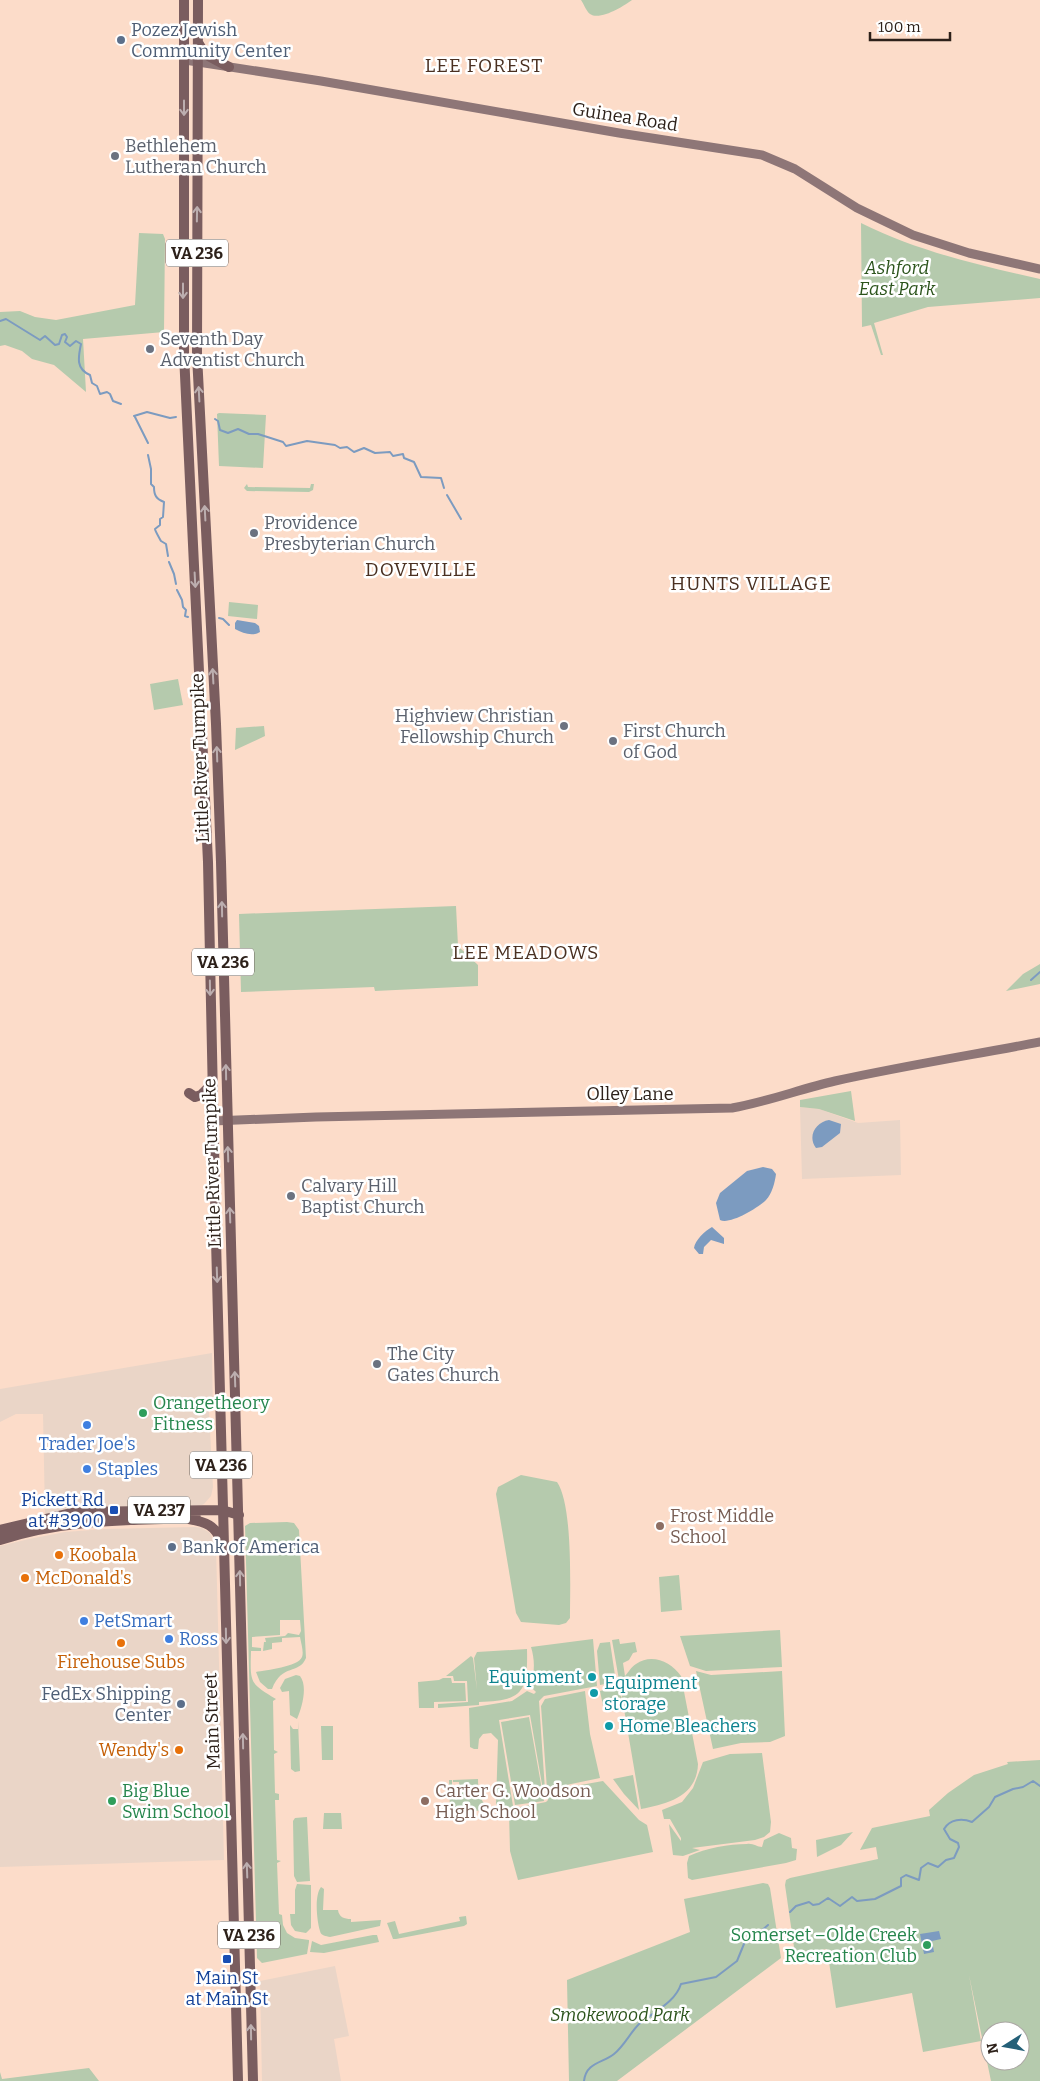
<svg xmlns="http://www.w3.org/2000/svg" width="1040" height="2081" font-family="Bitter,serif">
	<rect width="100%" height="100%" fill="#fcdcc9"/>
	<path fill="#ead5c7" d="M800 1107 819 1109 858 1123 900 1120 901 1175 802 1179Z
		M212 1353 213 1410 209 1411 213 1487 211 1496 204 1504 195 1508 45 1514 43 1414H16L0 1422V1389Z
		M195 1527 202 1528 210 1533 216 1546 224 1860 0 1867V1546L29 1539 65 1532 105 1529Z
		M335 1966 349 2036 334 2039 341 2081H262L260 1981Z"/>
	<path fill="#b5caad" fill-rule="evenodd" d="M581 0H632C624 6 600 21 590 14 586 11 584 4 581 0Z
		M861 223C917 251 978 265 1040 279V298L928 307 874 323 883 355H881L871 325 862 327Z
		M139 233 163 234 165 239 164 332 83 339 86 392 54 365 32 359 22 351 5 345 0 346V312L20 311 35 317 56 320 135 305Z
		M219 413 266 415 263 468 219 466 217 414Z
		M247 484 248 487 310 488 311 484H314L313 490 309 492 247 491 244 488Z
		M229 602 258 605 257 619 228 616Z
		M178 679 183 705 154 710 150 684Z
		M264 726 265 736 235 750 236 728Z
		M456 906 458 946 478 965V986L375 991 374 987 241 992 239 914Z
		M1040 964V984L1006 991 1023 974Z
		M851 1091 855 1121 819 1109 800 1107V1100Z
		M521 1475 557 1482C573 1505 570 1587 570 1618L566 1623 559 1625 521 1622 516 1613 496 1494 498 1487Z
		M287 1522 294 1523 299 1530 306 1658C299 1675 282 1663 272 1689H268L260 1682 256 1672C266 1670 298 1667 302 1657 304 1652 301 1643 300 1637L282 1638V1642L272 1643V1649L263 1651 264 1642H266L265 1638 285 1636 288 1633 299 1635 301 1631 300 1620H280V1635L252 1637V1647L261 1648V1651H251C250 1684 250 1683 276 1699L273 1701 274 1750 278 1752 274 1754 275 1793 279 1794V1800H275L277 1860 281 1861 277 1863 279 1914 282 1915 283 1925 287 1933 295 1938 309 1940V1942L307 1954 262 1963 257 1958 245 1526 250 1523Z
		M679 1575 682 1610 661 1612 659 1577Z
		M780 1630 782 1667 706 1671 690 1666 680 1636Z
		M593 1639 597 1686 544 1696 539 1701 545 1790H543L530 1715 499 1720 513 1806 506 1812 496 1804 498 1740 491 1733 483 1734 479 1739 478 1749H474L470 1747 469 1708 512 1701 527 1691 534 1694 536 1692 530 1686C535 1673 535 1660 531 1647Z
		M619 1639 620 1644 635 1642 637 1652 633 1653 629 1660 623 1663 625 1676C628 1673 631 1667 636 1664 652 1653 671 1662 681 1676L698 1764C697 1796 668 1804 641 1809L623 1703 603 1706 600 1691 618 1686 623 1703 612 1640Z
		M610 1642 616 1682 600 1685 597 1651 600 1643Z
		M527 1649C528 1692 523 1701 479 1702V1705L438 1708V1704L468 1702 467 1681H454L453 1676H446L471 1656 473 1658 477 1690 474 1658 477 1652Z
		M696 1671 711 1675 782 1671 785 1736 770 1742 741 1743 713 1749Z
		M296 1675 300 1676C308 1686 302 1708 297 1719L290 1715 289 1691 282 1692 280 1688 285 1679Z
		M443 1678H451L452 1683H465L466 1701 434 1702V1708H419L418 1682 439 1680Z
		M585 1691 590 1734 600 1778 547 1789 541 1706 545 1699Z
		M529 1717 544 1801 515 1805 501 1722Z
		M298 1721 300 1771 295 1772 291 1769 290 1725 293 1729H298Z
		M321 1726H333V1760H322Z
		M762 1753 771 1822 770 1832 764 1837 755 1840 692 1848 700 1850 683 1856 673 1855 669 1824 681 1841V1838L670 1819H664L662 1810 682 1802 693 1788 703 1762 730 1754Z
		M1040 1760V2081H991L969 1975 981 2041 923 2052 912 1993 836 2008 827 1949 795 1954 785 1885 786 1880 790 1878 878 1859 876 1847 860 1850 872 1828 930 1816 929 1810 948 1793 974 1775 1008 1764 1007 1762ZM990 2031H1020V2061H990Z
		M633 1775 639 1810 624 1794 613 1779Z
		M478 1779C478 1799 484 1806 498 1818L485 1813V1810L475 1811V1820H445V1812L450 1811 449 1780H452V1792H454V1797H460L459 1782H453V1780Z
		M603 1781 639 1820 647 1825 653 1852 518 1880 510 1851 509 1813 515 1808 546 1802 548 1800 547 1791Z
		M324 1813H341L342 1829H323Z
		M307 1817 310 1881 297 1882 294 1876 293 1821 295 1818Z
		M853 1832 841 1845 817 1857 816 1840Z
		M779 1833 791 1838 792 1848 797 1849 796 1860 786 1863 692 1880 688 1878 687 1863 689 1856C706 1848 729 1844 747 1844 753 1843 757 1847 762 1847L764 1840Z
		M763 1883 768 1884 770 1888 781 1958 617 2081H569L567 1980 690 1932 684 1899Z
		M297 1884 311 1885V1928L306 1933 295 1931 291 1925 290 1914H295V1890Z
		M321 1887 324 1889 323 1910H338C339 1917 344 1919 351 1919V1922L381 1920 380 1926 330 1937C326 1936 321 1936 320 1931 317 1921 314 1896 321 1887Z
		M466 1916 467 1924 464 1926 396 1939H393L387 1923 395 1921 399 1934 460 1921 459 1917Z
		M373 1935H377L379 1942 324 1953 310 1952 312 1941 321 1945Z
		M89 2068 99 2081H0V2072L2 2079Z"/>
	<path fill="#7c9bc0" d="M237 620 255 623 259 626 260 632C252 637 243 633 235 629V623Z
		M829 1120 841 1124 840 1133 822 1147 816 1148C807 1136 816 1122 829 1120Z
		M763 1167 772 1169 776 1174C775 1182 772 1194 766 1200 758 1208 730 1225 720 1220L716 1203 720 1193 747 1171Z
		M712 1227 724 1238V1244L711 1240 704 1247 703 1254H699L694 1248C695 1240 705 1231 712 1227Z
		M939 1931 941 1939 932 1941 934 1952 924 1954 920 1934Z"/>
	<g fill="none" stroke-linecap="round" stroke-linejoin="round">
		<path stroke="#7c9bc0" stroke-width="2" d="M0 321 6 319 40 340 45 336 55 345 59 344 62 335 65 334 67 337 65 342 70 346 76 341 81 344C78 358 76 369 90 375L92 383 97 386 100 394 107 392 110 394 113 401 121 404
			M134 416 147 412 170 418 176 417
			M135 417 148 443
			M215 419 218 421 220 430 228 433 238 429 249 434H258L283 442 286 446 307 441 335 445 340 448 347 447 354 452 364 448 375 453 390 452 393 456 403 454 404 458 414 462 421 477 441 478 444 488
			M148 455 151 469V484L154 487C154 495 156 499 164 502L163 517 160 519V525L155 529C155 531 160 539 161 541L166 544 168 556
			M447 495 461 519
			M169 562 174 574 176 584
			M177 590 182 600 183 607 186 610 185 616 188 617
			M219 618 223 619 229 625
			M1031 980 1040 972
			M790 1912 796 1906 809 1902 813 1905 819 1904 828 1898 840 1906 852 1897 857 1901 875 1899 901 1886V1878L906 1875 919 1880 921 1868 928 1863 938 1867 946 1860 954 1858 959 1847 958 1843 950 1839 944 1829C950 1819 962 1818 972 1822L989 1807 995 1797 1013 1789 1023 1787 1033 1781 1040 1786
			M584 2081C586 2062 603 2063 614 2054 624 2046 630 2033 639 2024 653 2012 675 2003 681 1984L716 1977 737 1961 746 1939 753 1938 768 1925"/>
		<path stroke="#8e7677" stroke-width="9" d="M185 60 321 81 619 133 762 155 795 169 857 208 913 235 969 253 1040 269
			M213 1121 316 1117 732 1108C767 1102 800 1089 835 1081 903 1066 972 1055 1040 1042"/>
		<path stroke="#7a5d5f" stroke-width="10" d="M184 0V354L208 862 216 1240 238 2081
			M198 0 197 355 216 724 221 862 253 2081
			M199 44 205 54 229 67
			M189 1093 195 1097 201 1095 212 1084
			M189 1519C205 1522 216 1525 221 1542
			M0 1530 75 1512 222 1510 239 1515
			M0 1540C63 1519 130 1520 196 1518"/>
	</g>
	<defs><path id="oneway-shaft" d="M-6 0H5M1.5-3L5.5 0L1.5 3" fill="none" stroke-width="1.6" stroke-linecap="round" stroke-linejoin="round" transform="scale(1.25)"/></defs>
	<g stroke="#bcaeaf">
		<use href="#oneway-shaft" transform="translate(184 108) rotate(90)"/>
		<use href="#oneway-shaft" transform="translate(197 214) rotate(-89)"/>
		<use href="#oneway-shaft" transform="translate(183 291) rotate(90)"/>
		<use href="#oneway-shaft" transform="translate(199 394) rotate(-93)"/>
		<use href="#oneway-shaft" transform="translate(205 513) rotate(-93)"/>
		<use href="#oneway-shaft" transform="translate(195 580) rotate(87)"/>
		<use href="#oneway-shaft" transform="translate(213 676) rotate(-93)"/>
		<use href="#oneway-shaft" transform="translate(217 754) rotate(-92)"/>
		<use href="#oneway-shaft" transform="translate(222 909) rotate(-91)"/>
		<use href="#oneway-shaft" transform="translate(210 988) rotate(89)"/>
		<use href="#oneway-shaft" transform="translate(226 1072) rotate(-91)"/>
		<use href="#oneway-shaft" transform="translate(228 1154) rotate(-92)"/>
		<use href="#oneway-shaft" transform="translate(230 1215) rotate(-92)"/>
		<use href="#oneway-shaft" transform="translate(217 1275) rotate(88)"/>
		<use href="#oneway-shaft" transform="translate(235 1379) rotate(-92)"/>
		<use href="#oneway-shaft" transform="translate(240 1578) rotate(-91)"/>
		<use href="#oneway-shaft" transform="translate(226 1636) rotate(89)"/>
		<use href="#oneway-shaft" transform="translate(243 1741) rotate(-91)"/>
		<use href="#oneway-shaft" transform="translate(247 1870) rotate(-92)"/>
		<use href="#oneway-shaft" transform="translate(251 2032) rotate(-91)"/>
	</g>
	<g fill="#5c6f8a" stroke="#fff" stroke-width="2">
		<circle cx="121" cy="40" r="5"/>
		<circle cx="172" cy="1547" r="5"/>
		<circle cx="181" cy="1704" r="5"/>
	</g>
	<g fill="#6b7280" stroke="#fff" stroke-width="2">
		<circle cx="115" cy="156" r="5"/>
		<circle cx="150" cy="349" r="5"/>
		<circle cx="254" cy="533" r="5"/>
		<circle cx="564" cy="726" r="5"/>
		<circle cx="613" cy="741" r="5"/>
		<circle cx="291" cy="1196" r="5"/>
		<circle cx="377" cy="1364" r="5"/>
	</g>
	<g fill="#2e9e5b" stroke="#fff" stroke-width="2">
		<circle cx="143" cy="1413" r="5"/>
		<circle cx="112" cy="1801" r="5"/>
		<circle cx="927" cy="1945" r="5"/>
	</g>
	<g fill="#3f7fe0" stroke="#fff" stroke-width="2">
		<circle cx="87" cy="1425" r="5"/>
		<circle cx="87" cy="1469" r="5"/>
		<circle cx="84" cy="1621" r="5"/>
		<circle cx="169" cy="1639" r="5"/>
	</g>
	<g fill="#1a4fb4" stroke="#fff" stroke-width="2">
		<rect x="109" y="1505" width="10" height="10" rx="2.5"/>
		<rect x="222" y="1954" width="10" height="10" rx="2.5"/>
	</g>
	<g fill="#8d6e63" stroke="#fff" stroke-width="2">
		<circle cx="660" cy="1526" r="5"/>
		<circle cx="425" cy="1801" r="5"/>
	</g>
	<g fill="#e8710a" stroke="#fff" stroke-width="2">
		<circle cx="59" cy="1555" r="5"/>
		<circle cx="25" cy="1578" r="5"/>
		<circle cx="121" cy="1643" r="5"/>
		<circle cx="179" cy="1750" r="5"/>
	</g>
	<g fill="#0f9aa8" stroke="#fff" stroke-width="2">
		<circle cx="592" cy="1677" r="5"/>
		<circle cx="594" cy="1693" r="5"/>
		<circle cx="609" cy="1726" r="5"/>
	</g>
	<g text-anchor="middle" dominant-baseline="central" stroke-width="5" stroke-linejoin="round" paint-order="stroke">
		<g fill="#fff" stroke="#6c645f" stroke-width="1">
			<rect x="166" y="239.5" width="62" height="27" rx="4"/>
			<rect x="192" y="948.5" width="62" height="27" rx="4"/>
			<rect x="190" y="1451.5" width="62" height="27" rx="4"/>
			<rect x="128" y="1496.5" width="62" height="27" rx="4"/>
			<rect x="218" y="1921.5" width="62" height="27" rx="4"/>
		</g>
		<g font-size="16" font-weight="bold" fill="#2d211a">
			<text x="197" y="253">VA 236</text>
			<text x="223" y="962">VA 236</text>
			<text x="221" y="1465">VA 236</text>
			<text x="159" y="1510">VA 237</text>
			<text x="249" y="1935">VA 236</text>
		</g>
		<g font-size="18" fill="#4e5e75" stroke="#fff" text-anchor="start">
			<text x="131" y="30">Pozez Jewish<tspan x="131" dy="21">Community Center</tspan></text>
			<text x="182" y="1547">Bank of America</text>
			<text x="171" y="1694" text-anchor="end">FedEx Shipping<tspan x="171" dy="21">Center</tspan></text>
		</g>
		<g font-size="18" fill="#2d211a" stroke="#fff">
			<text transform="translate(625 117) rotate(9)">Guinea Road</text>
			<text transform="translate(200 758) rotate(-92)">Little River Turnpike</text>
			<text x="630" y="1094">Olley Lane</text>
			<text transform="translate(212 1163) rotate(-92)">Little River Turnpike</text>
			<text transform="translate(212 1721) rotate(-92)">Main Street</text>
		</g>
		<g font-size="18" fill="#5b616d" stroke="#fff" text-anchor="start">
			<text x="125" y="146">Bethlehem<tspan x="125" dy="21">Lutheran Church</tspan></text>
			<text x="160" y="339">Seventh Day<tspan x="160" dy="21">Adventist Church</tspan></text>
			<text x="264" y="523">Providence<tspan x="264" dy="21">Presbyterian Church</tspan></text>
			<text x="554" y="716" text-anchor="end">Highview Christian<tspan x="554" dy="21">Fellowship Church</tspan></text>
			<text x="623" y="731">First Church<tspan x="623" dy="21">of God</tspan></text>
			<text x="301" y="1186">Calvary Hill<tspan x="301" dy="21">Baptist Church</tspan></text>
			<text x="387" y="1354">The City<tspan x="387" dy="21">Gates Church</tspan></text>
		</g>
		<g font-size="18" font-style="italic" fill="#2c541c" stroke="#fff">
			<text x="897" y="268">Ashford<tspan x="897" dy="21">East Park</tspan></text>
			<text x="620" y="2015">Smokewood Park</text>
		</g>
		<g font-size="18" fill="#27864d" stroke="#fff" text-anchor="start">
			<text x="153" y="1403">Orangetheory<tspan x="153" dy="21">Fitness</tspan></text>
			<text x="122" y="1791">Big Blue<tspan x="122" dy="21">Swim School</tspan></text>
			<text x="917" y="1935" text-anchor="end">Somerset –Olde Creek<tspan x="917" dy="21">Recreation Club</tspan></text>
		</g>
		<g font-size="18" fill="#366cbe" stroke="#fff" text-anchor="start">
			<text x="87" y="1444" text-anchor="middle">Trader Joe's</text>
			<text x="97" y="1469">Staples</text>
			<text x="94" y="1621">PetSmart</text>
			<text x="179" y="1639">Ross</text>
		</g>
		<g font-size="18" fill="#164399" stroke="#fff" text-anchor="end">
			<text x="104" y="1500">Pickett Rd<tspan x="104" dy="21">at #3900</tspan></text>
			<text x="227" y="1978" text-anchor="middle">Main St<tspan x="227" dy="21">at Main St</tspan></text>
		</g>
		<g font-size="18" fill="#785e54" stroke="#fff" text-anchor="start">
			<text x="670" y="1516">Frost Middle<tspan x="670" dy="21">School</tspan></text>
			<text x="435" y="1791">Carter G. Woodson<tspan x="435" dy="21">High School</tspan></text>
		</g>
		<g font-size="18" fill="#c56008" stroke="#fff" text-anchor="start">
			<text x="69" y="1555">Koobala</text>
			<text x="35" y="1578">McDonald's</text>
			<text x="121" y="1662" text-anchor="middle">Firehouse Subs</text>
			<text x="169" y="1750" text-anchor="end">Wendy's</text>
		</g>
		<g font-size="18" fill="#0d838f" stroke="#fff" text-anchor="start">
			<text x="582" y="1677" text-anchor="end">Equipment</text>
			<text x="604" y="1683">Equipment<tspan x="604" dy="21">storage</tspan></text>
			<text x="619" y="1726">Home Bleachers</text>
		</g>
		<g font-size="19" letter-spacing="1" fill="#4a3021" stroke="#fff">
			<text x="484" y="65">LEE FOREST</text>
			<text x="421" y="569">DOVEVILLE</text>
			<text x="751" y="583">HUNTS VILLAGE</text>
			<text x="526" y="952">LEE MEADOWS</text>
		</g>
	</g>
	<g transform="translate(1005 2046) rotate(259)"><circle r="24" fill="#ffffff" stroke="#aba6a3"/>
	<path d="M0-4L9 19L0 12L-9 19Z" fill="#246078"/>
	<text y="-8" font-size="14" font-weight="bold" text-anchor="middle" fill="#2d211a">N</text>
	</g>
	<path d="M870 32v8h80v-8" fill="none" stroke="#2d211a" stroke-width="2.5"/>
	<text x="878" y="32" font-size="15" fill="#2d211a" stroke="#ffffff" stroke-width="4" paint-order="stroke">100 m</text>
</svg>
